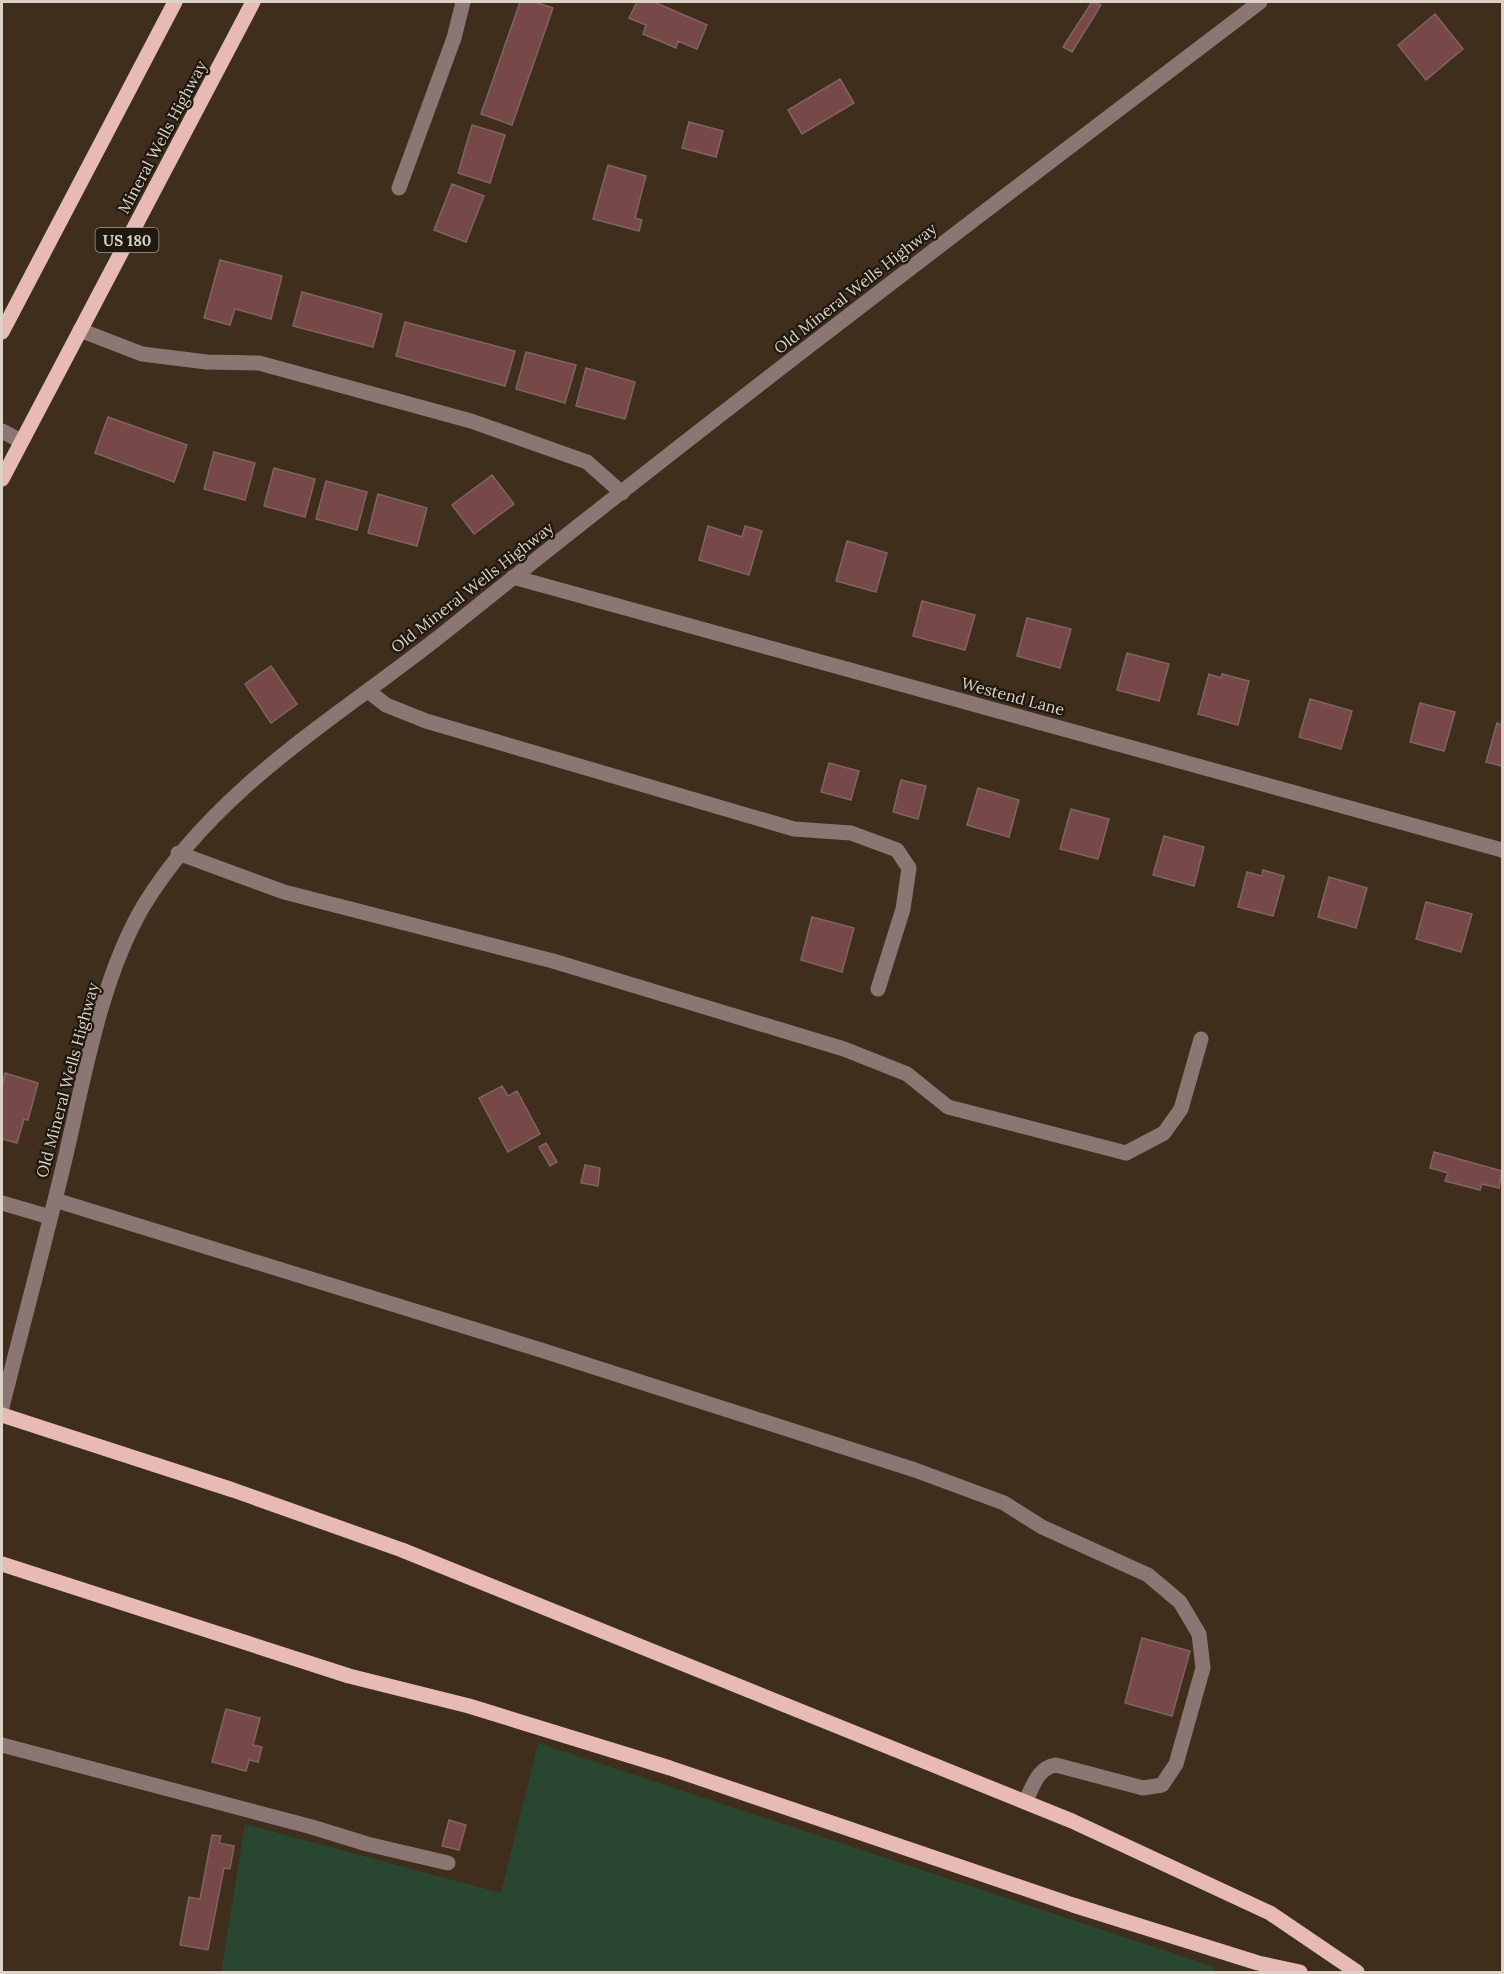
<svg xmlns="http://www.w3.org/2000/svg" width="1504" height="1974" font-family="Lora,serif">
	<rect width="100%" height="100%" fill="#3e2e1b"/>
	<path fill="#294631" d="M538 1743 1215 1967 1213 1972H221L245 1824 501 1893Z"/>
	<path fill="#764948" stroke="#816362" stroke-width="1.5" d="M520 2H535L553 8 512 125 481 114Z
		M637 2H654L707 25 697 49 678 41 676 48 643 34 646 25 629 18Z
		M1092 2 1101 5 1072 52 1063 47Z
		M1435 14 1463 49 1426 80 1398 45Z
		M840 79 854 103 802 134 788 110Z
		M689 122 723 131 716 157 682 148Z
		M472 125 505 135 490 183 458 173Z
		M608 165 646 176 635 218 642 220 639 231 593 219Z
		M452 184 484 196 466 242 434 230Z
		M220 260 282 276 271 319 235 309 230 325 204 318Z
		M302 292 382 314 373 347 293 326Z
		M405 322 515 351 505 386 396 356Z
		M526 352 576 365 565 403 516 389Z
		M586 368 635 382 625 419 576 406Z
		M108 417 187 445 174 482 95 453Z
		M214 452 255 463 245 500 204 489Z
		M274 468 315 479 305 517 264 506Z
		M492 475 514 504 474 534 452 505Z
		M326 481 367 492 357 530 316 519Z
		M378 494 427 508 417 546 368 533Z
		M708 526 742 537 745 526 762 531 749 575 699 560Z
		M847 541 887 553 876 592 836 581Z
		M922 601 975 615 965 650 913 636Z
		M1027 618 1071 629 1060 668 1017 656Z
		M1127 653 1169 664 1159 701 1117 690Z
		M271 666 297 704 271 723 245 684Z
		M1209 674 1221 678 1222 674 1249 681 1238 725 1198 714Z
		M1310 699 1352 711 1341 749 1299 737Z
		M1420 703 1455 712 1444 751 1410 742Z
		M1497 723 1502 725V766L1486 762Z
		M829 763 859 771 851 800 821 792Z
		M901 780 926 786 918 819 893 812Z
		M978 788 1019 800 1009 837 967 825Z
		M1071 809 1109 819 1098 859 1060 849Z
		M1164 836 1204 847 1194 886 1153 875Z
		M1263 870 1284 876 1273 916 1238 907 1247 872 1262 876Z
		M1329 877 1367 888 1356 928 1318 917Z
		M1426 902 1472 914 1461 952 1416 939Z
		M812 917 854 928 842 972 801 960Z
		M5 1073 38 1083 28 1120 24 1119 17 1143 2 1139V1087Z
		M502 1086 508 1096 517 1091 540 1134 508 1152 479 1098Z
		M546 1143 557 1162 550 1166 539 1147Z
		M1434 1152 1502 1171 1499 1188 1482 1184 1480 1190 1445 1181 1448 1173 1430 1168Z
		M585 1165 600 1168 598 1186 581 1183Z
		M1142 1638 1190 1651 1172 1716 1125 1703Z
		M226 1709 260 1718 253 1745 262 1747 258 1762 249 1760 246 1771 212 1762Z
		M449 1820 466 1825 459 1850 442 1846Z
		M212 1835 221 1836 219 1843 234 1846 230 1869 224 1868 208 1950 180 1945 189 1897 200 1899Z"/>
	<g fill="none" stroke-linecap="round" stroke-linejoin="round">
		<path stroke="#8c7674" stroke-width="15" d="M399 188 454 38 463 2
			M80 330 142 354 207 362 259 363 471 421 587 462 622 493
			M2 431 21 441
			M513 577 1502 850
			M368 691 386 705 426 721 794 829 851 833 897 850 909 868 903 909 878 989
			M178 853 284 892 553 961 844 1049 907 1074 948 1107 1126 1153 1164 1133 1181 1109 1201 1039
			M55 1200 541 1350 915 1470 1004 1503 1042 1527 1148 1575 1180 1602 1199 1634 1203 1668 1176 1764 1162 1785 1143 1788 1056 1765C1037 1768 1033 1787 1025 1802
			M2 1203 50 1217
			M2 1407C23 1324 45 1242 65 1159 84 1078 101 977 144 905 217 785 342 715 449 629 715 415 988 209 1260 2
			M2 1745 312 1827 367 1844 448 1863"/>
		<path stroke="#e7bab6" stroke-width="15" d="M2 332 175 2
			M2 479 253 2
			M2 1415 233 1490 402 1550 1072 1821 1270 1913 1357 1972
			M2 1564 349 1676 469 1706 670 1768 1073 1905 1258 1963 1300 1972"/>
	</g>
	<g text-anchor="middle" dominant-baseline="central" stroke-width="4.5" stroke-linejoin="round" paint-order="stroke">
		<rect fill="#1f180f" stroke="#a49a90" stroke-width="1.5" x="95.5" y="228" width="63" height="24" rx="4.5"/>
		<g font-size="15" font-weight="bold" fill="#ddd2c7">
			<text x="127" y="240">US 180</text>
		</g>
		<g font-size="16" fill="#ddd2c7" stroke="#1f180f">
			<text transform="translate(162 137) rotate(-62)">Mineral Wells Highway</text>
			<text transform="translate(855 288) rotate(-38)">Old Mineral Wells Highway</text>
			<text transform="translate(472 587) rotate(-38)">Old Mineral Wells Highway</text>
			<text transform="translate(1013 696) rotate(15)">Westend Lane</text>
			<text transform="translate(67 1080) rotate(-75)">Old Mineral Wells Highway</text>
		</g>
	</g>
	<rect width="1504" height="1974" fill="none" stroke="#ddd2c7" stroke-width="6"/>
</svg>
